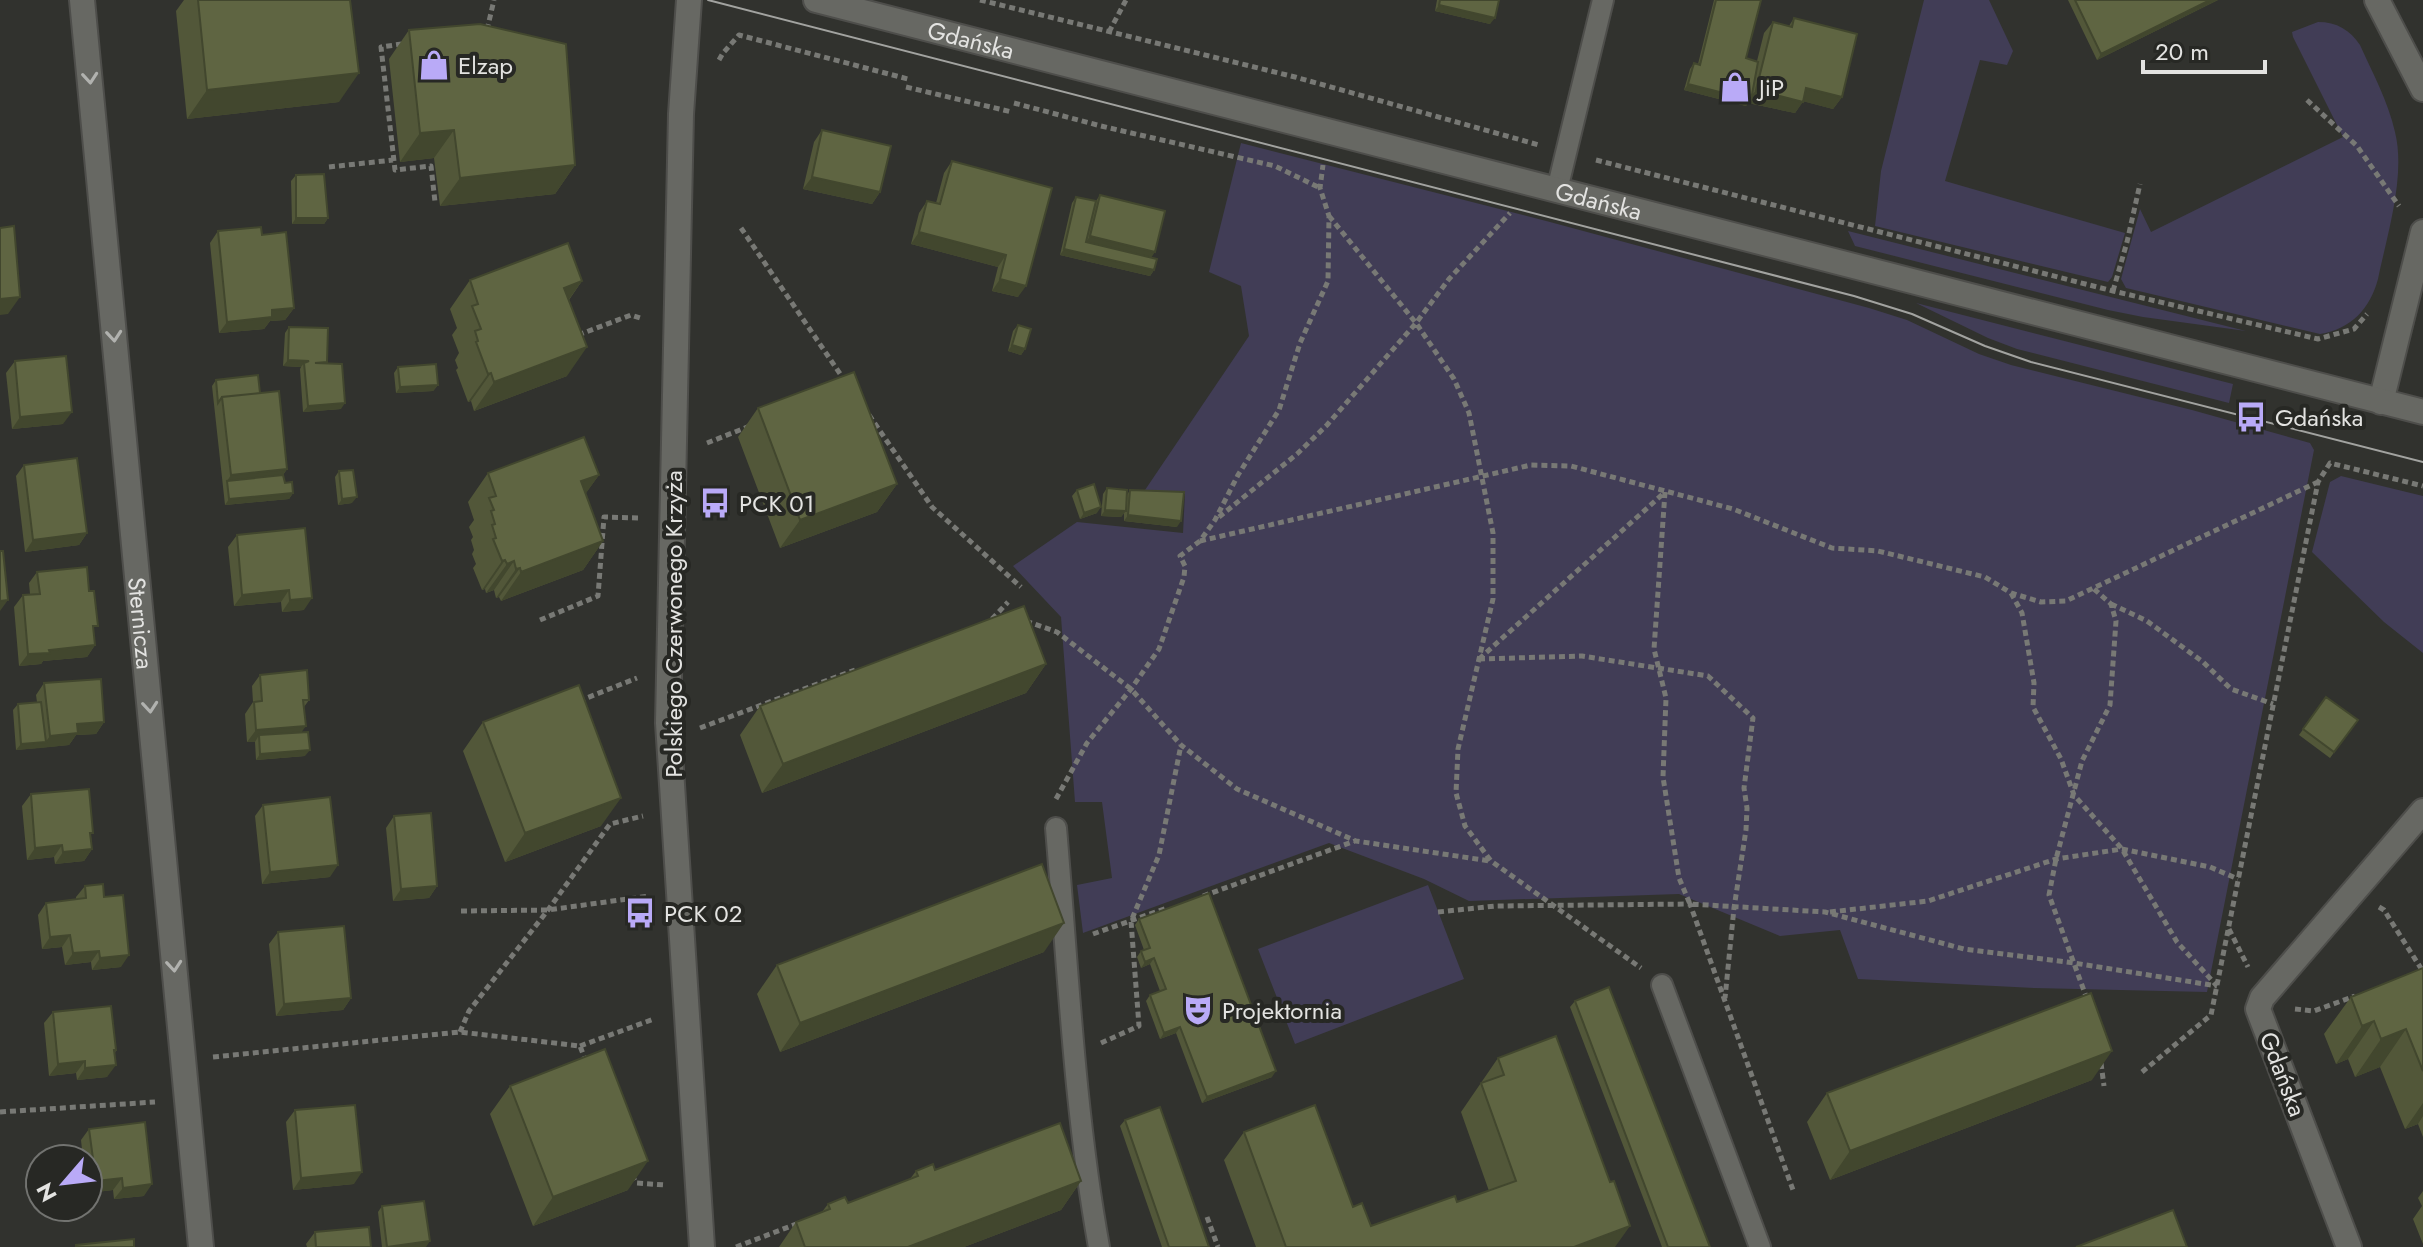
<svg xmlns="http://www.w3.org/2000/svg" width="2423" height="1247" font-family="Jost,sans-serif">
	<rect width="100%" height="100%" fill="#31322e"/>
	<path fill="#413d56" d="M1924 0H1989L2013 51 2007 65 1980 60 1945 181 2125 233 2112 277 2108 282 1875 226 1881 171Z
		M2318 22C2337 22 2350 30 2360 45 2373 74 2388 101 2395 132 2406 176 2387 235 2378 279 2370 309 2351 329 2320 334L2126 288 2121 279 2140 209 2151 232 2343 137 2293 37 2292 32Z
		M1241 143 1550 222 1869 308 1907 320 1979 354 2011 365 2192 410 2310 443 2314 450 2207 992 2034 988 1858 979 1840 930 1780 936 1679 894 1469 901 1424 879 1329 843 1083 933 1077 885 1112 878 1102 802H1075L1061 617 1013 566 1077 522 1183 533 1185 494 1143 493 1249 336 1241 286 1209 272Z
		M1848 231 2246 331 2143 317 2108 310 1855 246Z
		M1916 303 2233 384 2229 403 2017 349 1988 338Z
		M2341 476 2423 496V653L2384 622 2312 552 2330 482Z
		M1428 885 1464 979 1295 1044 1258 949Z"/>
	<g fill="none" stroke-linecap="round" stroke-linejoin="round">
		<g stroke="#4e4e4b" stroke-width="24">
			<path id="lane" d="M1557 190 1603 0
				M1056 828C1068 967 1074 1109 1099 1247
				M1662 985 1760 1247"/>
		</g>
		<g stroke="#4e4e4b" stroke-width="28">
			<g id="street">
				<path id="s1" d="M82 0 201 1247"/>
				<path d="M689 0 681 114 668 723 702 1247"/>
				<path d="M2377 0 2423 89"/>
				<path d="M2381 402 2423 232"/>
				<path d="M2349 1247 2258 1009 2262 998 2423 811"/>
			</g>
		</g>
		<g stroke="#4e4e4b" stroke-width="28">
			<g id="secondary">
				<path id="s2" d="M816 0 2423 412"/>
			</g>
		</g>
		<path stroke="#787975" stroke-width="5" stroke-dasharray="6 4" stroke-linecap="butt" d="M980 0 1295 77 1539 145
			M487 30 494 0
			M1109 32 1126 0
			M402 44 381 47 395 170 431 166 435 202
			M719 60 723 53 739 35 908 79
			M906 87 1012 112
			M2307 100 2357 146 2399 206
			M1014 103 1101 126 1275 166 1320 188
			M1596 160 2113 291 2318 339 2354 329 2367 314
			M329 167 393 160
			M1329 216 1416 323 1454 379 1469 413 1493 533V599L1458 749 1456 793 1465 826 1491 861 1641 968
			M741 228 845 381
			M2113 291 2127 242 2140 184
			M578 335 631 315 643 319
			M869 415 932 507 1021 587
			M707 443 750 426
			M1665 492 1654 649 1666 698 1663 777 1679 878 1690 904 1825 912 1964 949 2074 963 2217 986
			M1219 517 1297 454 1327 425 1416 323 1449 279 1510 213
			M1200 541 1531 465 1571 466 1733 509 1832 548 1878 551 1985 577 2011 593 2041 602 2066 601 2318 482
			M2011 593 2022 613 2034 683 2033 707 2061 759 2074 795 2122 849 2177 942 2217 986
			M2111 604 2147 621 2203 662 2231 689 2273 704
			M992 619 1008 602
			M540 620 598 596 604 517 641 518
			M1026 621 1057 632 1131 689 1181 745 1237 789 1356 841 1490 861
			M1479 659 1582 656 1708 676 1753 718 1744 788 1747 808 1746 830 1734 908 1725 998
			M1479 659 1664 493
			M579 701 637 678
			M700 728 855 670
			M1056 799 1087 743 1131 689 1159 649 1184 577 1185 566 1180 556 1200 541 1215 520 1238 475 1279 410 1300 343 1328 281 1329 216 1320 188 1323 165
			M1203 896 1355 841
			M2379 907 2384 910 2422 970 2420 971
			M461 911 548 910 649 896
			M1438 912 1496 906 1690 904 1793 1190
			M1830 912 1928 901 2056 859 2122 849 2210 867 2238 879
			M2229 929 2248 967
			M1093 934 1167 908
			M2087 999 2049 895 2056 859 2082 761 2110 705 2116 621 2111 604 2094 589
			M2295 1009 2314 1011 2355 996
			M460 1032 469 1011 548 910 610 824 643 816
			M1101 1043 1139 1026 1131 921 1159 855 1181 745
			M580 1046 654 1019
			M213 1057 460 1032 580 1046 586 1062
			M2101 1063 2104 1086
			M2142 1072 2211 1015 2318 482 2330 463 2423 486
			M0 1112 155 1102
			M632 1175 636 1183 665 1185
			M1207 1217 1218 1247
			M736 1247 799 1223"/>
		<use href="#lane" stroke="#676863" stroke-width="20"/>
		<use href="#street" stroke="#676863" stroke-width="24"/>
		<use href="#secondary" stroke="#676863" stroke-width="24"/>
		<path stroke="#a2a3a0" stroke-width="2" d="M708 0 1854 296 1912 314 1985 346 2031 362 2423 462"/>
	</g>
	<path fill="#525739" d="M184 0H350L339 102 187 119 176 11Z
		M1437 0H1499L1490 24 1435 11Z
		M1714 0H1761L1746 58 1757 61 1764 33 1773 22 1789 26 1794 18 1842 97 1833 109 1803 101 1795 113 1748 103 1746 106 1684 90 1690 69 1694 63 1698 64Z
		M2068 0H2218L2097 60Z
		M409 30 575 165 555 194 440 206 434 158 400 162 389 59Z
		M822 130 880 192 872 204 803 189 814 142Z
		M952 161 1052 188 1018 297 992 291 998 267 911 244 919 213 927 201 936 203 944 173Z
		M296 175 328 218 324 224H292L291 181Z
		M1100 195 1151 257 1154 270 1150 276 1060 255 1072 203 1076 197 1096 201Z
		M218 231 262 235 294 308 285 320 270 321 264 329 219 333 210 243Z
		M470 280 582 281 569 300 567 376 474 411 471 401 468 402 456 370 458 368 455 360 459 353 452 335 457 328 450 309Z
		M1018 325 1025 349 1021 355 1008 351 1013 331Z
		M289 327 326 363 341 409 303 412 300 369 301 367 283 366 285 333Z
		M15 361 63 424 12 429 6 373Z
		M398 367 438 385 433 391 396 393 394 373Z
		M216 380 260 393 287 469 283 475 285 483 293 493 289 499 225 505 212 386Z
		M758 408 897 484 877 512 780 548 738 437Z
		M24 465 87 533 79 545 25 552 16 476Z
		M339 471 352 503 338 505 335 477Z
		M488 473 599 475 585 494 603 541 583 570 501 601 499 597 496 598 494 590 486 593 485 589 482 590 473 568 476 564 472 554 474 550 471 540 473 537 469 527 474 520 468 502Z
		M1107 488 1127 495 1130 490 1177 527 1124 521V513L1121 517 1101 516 1103 494Z
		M1077 490 1097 513 1080 519 1072 496Z
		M305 528 304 610 282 612 281 602 234 606 228 547 237 535Z
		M37 572 94 632 95 645 87 657 43 661 41 664 19 666 14 607 23 595 30 594 29 583Z
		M1046 664 1026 693 762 793 740 735 760 706Z
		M260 675 309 700 304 707 302 732 305 756 256 760 255 742H247L245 714 253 702 252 686Z
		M44 683 104 722 96 734 76 735 69 745 16 750 13 710 18 704 37 702 36 695Z
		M2326 697 2358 720 2330 758 2299 735Z
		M483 722 601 826 505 862 463 751Z
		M31 794 91 836 92 849 84 861 55 864 54 857 27 860 22 806Z
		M263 805 330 877 262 884 255 816Z
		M394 816 437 886 429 898 393 901 386 828Z
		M85 886 104 897 121 967 92 970 91 962 65 965 62 947 42 949 38 915 46 903 76 899V897Z
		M1139 919 1272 1077 1202 1103 1176 1033 1160 1039 1146 1001 1150 995 1160 991 1150 964 1141 968 1137 957 1141 951 1144 950 1135 925Z
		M278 932 351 998 343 1010 276 1016 269 944Z
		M1044 952 780 1052 757 994 777 965Z
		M2423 968V1137L2418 1124 2405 1129 2380 1067 2355 1077 2348 1059 2336 1064 2324 1034 2351 997Z
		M1575 1001 1710 1247H1662L1570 1007Z
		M53 1012 116 1050 107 1077 77 1080 76 1073 49 1076 44 1023Z
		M1498 1058 1615 1247H1256L1224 1160 1244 1132 1353 1207 1371 1226 1457 1202 1489 1191 1461 1112Z
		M2092 1080 1830 1180 1807 1122 1827 1093Z
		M510 1086 628 1190 533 1226 490 1114Z
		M295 1110 354 1184 293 1190 286 1122Z
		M1125 1120 1209 1247H1162L1120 1126Z
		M89 1129 144 1196 114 1199 113 1190 88 1193V1159H83L81 1140Z
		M935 1170 1081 1181 1061 1210 964 1247H779L796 1222 822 1212 828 1204 848 1203 910 1179 916 1171Z
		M2423 1191V1244L2413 1219 2422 1206 2418 1198Z
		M382 1206 426 1247H382L378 1212Z
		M315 1232 371 1247H307L306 1244Z"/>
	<path fill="#42472e" d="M2210 0H2218L2097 60 2101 54Z
		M1439 5 1495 18 1490 24 1435 11Z
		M359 73 339 102 187 119 207 90Z
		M1688 84 1749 99 1756 90 1803 102 1795 113 1748 103 1746 106 1684 90Z
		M1806 88 1842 97 1833 109 1798 100Z
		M454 130 434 158 400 162 420 133Z
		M575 165 555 194 440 206 460 178Z
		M812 177 880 192 872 204 803 189Z
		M296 218H328L324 224H292Z
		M919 232 1006 255 998 267 911 244Z
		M1090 236 1155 252 1147 264 1082 248Z
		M1064 249 1154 270 1150 276 1060 255Z
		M1000 279 1026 286 1018 297 992 291Z
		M582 281 562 309 564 288Z
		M20 297 8 314 0 315V299Z
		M294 308 285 320 270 321 264 329 219 333 227 322 272 310Z
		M1012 345 1025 349 1021 355 1008 351Z
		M587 347 567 376 474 411 494 382Z
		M288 360 309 361 304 363 301 367 283 366Z
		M491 373 471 401 468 402 488 374Z
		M438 385 433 391 396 393 400 387Z
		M345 403 341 409 303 412 308 406Z
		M72 412 63 424 12 429 20 417Z
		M287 469 279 481H227L223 487 231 475Z
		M599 475 579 503 581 481Z
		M897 484 877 512 780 548 800 520Z
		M293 493 289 499 225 505 229 499Z
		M357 497 352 503 338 505 342 499Z
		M1101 507 1097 513 1080 519 1084 513Z
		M1105 510 1126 511 1121 517 1101 516Z
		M1128 515 1181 521 1177 527 1124 521Z
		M87 533 79 545 25 552 33 540Z
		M603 541 583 570 501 601 521 572Z
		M505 560 485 589 482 590 502 561Z
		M514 561 494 590 486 593 507 564Z
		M520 568 499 597 496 598 516 569Z
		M289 590 281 602 234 606 242 595Z
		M312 598 304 610 282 612 290 600Z
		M8 600 0 611V601Z
		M95 645 87 657 43 661 41 664 19 666 28 654 49 650Z
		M1046 664 1026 693 762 793 783 764Z
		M104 722 96 734 76 735 69 745 41 748 50 736 77 724Z
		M306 726 297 738 259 735 255 742H247L256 730Z
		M46 742 41 748 16 750 21 744Z
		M310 750 305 756 256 760 260 754Z
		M621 798 601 826 505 862 525 833Z
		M62 845 54 857 27 860 35 848Z
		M92 849 84 861 55 864 63 852Z
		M338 865 330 877 262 884 270 872Z
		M437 886 429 898 393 901 401 889Z
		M1064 923 1044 952 780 1052 800 1023Z
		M70 935 62 947 42 949 50 937Z
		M99 951 91 962 65 965 73 953Z
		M129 955 121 967 92 970 100 958Z
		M1154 958 1150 964 1141 968 1145 962Z
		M351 998 343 1010 276 1016 284 1004Z
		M2374 1021 2348 1059 2336 1064 2362 1026Z
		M1180 1027 1176 1033 1160 1039 1164 1033Z
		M2406 1029 2380 1067 2355 1077 2381 1039Z
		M2112 1051 2092 1080 1830 1180 1850 1151Z
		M85 1061 76 1073 49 1076 58 1064Z
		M116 1065 107 1077 77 1080 85 1068Z
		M1276 1071 1272 1077 1202 1103 1207 1097Z
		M2423 1103V1116L2418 1124 2405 1129Z
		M648 1161 628 1190 533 1226 553 1197Z
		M362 1172 354 1184 293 1190 301 1178Z
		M122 1178 113 1190 88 1193 96 1181Z
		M1081 1181 1061 1210 964 1247H908Z
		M152 1184 144 1196 114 1199 123 1188Z
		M1630 1226 1615 1247H1574Z
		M430 1241 426 1247H387Z"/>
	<path fill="#5f6542" stroke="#42472e" stroke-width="2" d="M198 0H350L359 73 207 90Z
		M1440 0H1499L1495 18 1439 5Z
		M1716 0H1761L1746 58 1758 62 1751 100 1688 84 1694 63 1700 65Z
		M2075 0H2210L2101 54Z
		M1794 18 1857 34 1842 97 1806 88 1803 102 1756 90 1773 22 1792 27Z
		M480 24 566 44 575 165 460 178 454 130 420 133 409 30Z
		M822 130 891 146 880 192 812 177Z
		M952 161 1052 188 1026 286 1000 279 1006 255 919 232 927 201 940 204Z
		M324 174 328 218H296V175Z
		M1100 195 1165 211 1155 252 1090 236Z
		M1076 197 1096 201 1086 242 1157 259 1154 270 1064 249Z
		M14 226 20 297 0 299V228Z
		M261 227 262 235 286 232 294 308 272 310V317L227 322 218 231Z
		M568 243 582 281 564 288 587 347 494 382 491 373 488 374 476 342 478 341 475 331 481 329 472 306 478 304 470 280Z
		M1018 325 1031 329 1025 349 1012 345Z
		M289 327 328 328 327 362 315 363 342 364 345 403 308 406 304 363 309 361 288 360Z
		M66 356 72 412 20 417 15 361Z
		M436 364 438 385 400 387 398 367Z
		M854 372 897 484 800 520 758 408Z
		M258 375 260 393 222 397 218 403 216 380Z
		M279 391 287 469 231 475 222 397Z
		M584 437 599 475 581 481 603 541 521 572 520 568 516 569 514 561 507 564 505 560 502 561 493 539 496 538 492 525 495 524 491 511 494 510 489 498 496 496 488 473Z
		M77 458 87 533 33 540 24 465Z
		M353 470 357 497 342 499 339 471Z
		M283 475 285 483 292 482 293 493 229 499 227 481Z
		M1094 484 1101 507 1084 513 1077 490Z
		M1107 488 1127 490 1126 511 1105 510Z
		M1130 490 1184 492 1181 521 1128 515Z
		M305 528 312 598 290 600 289 590 242 595 237 535Z
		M0 551H3L8 600 0 601Z
		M87 567 89 591H94L98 626H93L95 645 49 650 50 653 28 654 23 595 40 594 37 572Z
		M1024 606 1046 664 783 764 760 706Z
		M307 670 309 700H303L306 726 256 730 254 702 262 701 260 675Z
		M101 679 104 722 77 724 78 733 50 736 44 683Z
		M579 685 621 798 525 833 483 722Z
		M2326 697 2358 720 2334 752 2303 729Z
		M41 702 46 742 21 744 18 704Z
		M308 732 310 750 260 754 259 735Z
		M89 789 93 833H90L92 849 63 852 62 845 35 848 31 794Z
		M330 797 338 865 270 872 263 805Z
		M431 813 437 886 401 889 394 816Z
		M1042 864 1064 923 800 1023 777 965Z
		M103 884 104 897 123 895 129 955 100 958 99 951 73 953 70 935 50 937 46 903 86 898 85 886Z
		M1209 893 1276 1071 1207 1097 1180 1027 1164 1033 1150 995 1166 989 1154 958 1145 962 1141 951 1150 948 1139 919Z
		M344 926 351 998 284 1004 278 932Z
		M2423 968V1071L2406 1029 2381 1039 2374 1021 2362 1026 2351 997Z
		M1609 987 1710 1247H1668L1575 1001Z
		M2091 993 2112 1051 1850 1151 1827 1093Z
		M111 1006 116 1050H114L116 1065 85 1068V1061L58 1064 53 1012Z
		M1556 1036 1610 1182 1614 1181 1630 1226 1574 1247H1286L1244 1132 1315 1105 1353 1207 1362 1203 1371 1226 1455 1196 1457 1202 1516 1181 1481 1083 1504 1075 1498 1058Z
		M605 1049 648 1161 553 1197 510 1086Z
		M355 1105 362 1172 301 1178 295 1110Z
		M1160 1107 1209 1247H1169L1125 1120Z
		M145 1122 152 1184 123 1188 122 1178 96 1181 89 1129Z
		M1060 1123 1081 1181 908 1247H805L796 1222 830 1209 828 1204 845 1197 848 1203 918 1176 916 1171 933 1164 935 1170Z
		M424 1201 430 1241 387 1247 382 1206Z
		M2173 1210 2187 1247H2076Z
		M369 1227 371 1247H316L315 1232Z
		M134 1239V1247H76V1245Z"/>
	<defs><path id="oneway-chevron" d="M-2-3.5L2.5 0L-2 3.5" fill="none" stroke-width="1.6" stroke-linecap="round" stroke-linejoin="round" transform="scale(2)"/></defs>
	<g stroke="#b1b2af">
		<use href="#oneway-chevron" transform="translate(90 78) rotate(85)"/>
		<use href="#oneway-chevron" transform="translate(114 336) rotate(85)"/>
		<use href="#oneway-chevron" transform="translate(150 707) rotate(85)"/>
		<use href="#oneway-chevron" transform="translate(174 966) rotate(85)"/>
	</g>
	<defs>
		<g id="shop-bare" transform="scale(2.4)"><path d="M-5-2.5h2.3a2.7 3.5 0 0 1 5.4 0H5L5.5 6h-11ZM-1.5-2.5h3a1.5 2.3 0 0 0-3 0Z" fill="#b9aaf7" stroke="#272824" stroke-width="2.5" paint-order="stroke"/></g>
		<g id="bus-bare" transform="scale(2.4)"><path d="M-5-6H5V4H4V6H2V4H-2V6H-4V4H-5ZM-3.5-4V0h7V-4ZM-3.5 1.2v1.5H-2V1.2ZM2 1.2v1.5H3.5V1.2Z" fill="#b9aaf7" stroke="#272824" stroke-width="2.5" paint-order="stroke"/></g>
		<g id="theatre-bare" transform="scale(2.4)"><path d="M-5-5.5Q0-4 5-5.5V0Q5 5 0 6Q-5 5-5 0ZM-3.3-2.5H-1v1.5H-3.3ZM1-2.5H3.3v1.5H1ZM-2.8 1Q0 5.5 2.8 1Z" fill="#b9aaf7" stroke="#272824" stroke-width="2.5" paint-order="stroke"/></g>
	</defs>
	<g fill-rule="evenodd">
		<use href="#shop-bare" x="434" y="65"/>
		<use href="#shop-bare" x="1735" y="87"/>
		<use href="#bus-bare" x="2251" y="417"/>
		<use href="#bus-bare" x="715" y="503"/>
		<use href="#bus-bare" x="640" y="913"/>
		<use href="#theatre-bare" x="1198" y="1010"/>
	</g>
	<g text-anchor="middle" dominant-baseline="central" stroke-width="8" stroke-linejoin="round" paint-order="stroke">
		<g font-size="24" fill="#e3e3e1" stroke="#272824">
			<text stroke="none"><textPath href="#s2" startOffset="160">Gdańska</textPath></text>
			<text stroke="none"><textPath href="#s2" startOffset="808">Gdańska</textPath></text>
			<text stroke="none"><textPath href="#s1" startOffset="626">Sternicza</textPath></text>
			<text transform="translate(673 624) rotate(-90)">Polskiego Czerwonego Krzyża</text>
			<text transform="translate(2283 1074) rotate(69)">Gdańska</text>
		</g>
		<g font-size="24" fill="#e3e3e1" stroke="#272824" text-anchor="start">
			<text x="458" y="65">Elzap</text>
			<text x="1759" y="87">JiP</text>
			<text x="2275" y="417">Gdańska</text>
			<text x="739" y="503">PCK 01</text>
			<text x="664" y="913">PCK 02</text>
			<text x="1222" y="1010">Projektornia</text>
		</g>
	</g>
	<g transform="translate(64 1183) rotate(242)"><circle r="38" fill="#272824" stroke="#727370" stroke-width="2"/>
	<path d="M0-6L14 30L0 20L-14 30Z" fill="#b9aaf7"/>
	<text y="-12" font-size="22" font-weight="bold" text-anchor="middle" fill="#e3e3e1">N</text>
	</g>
	<path d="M2143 60v12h122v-12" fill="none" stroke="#e3e3e1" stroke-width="4"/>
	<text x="2155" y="60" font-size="24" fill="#e3e3e1" stroke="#272824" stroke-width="6" paint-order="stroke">20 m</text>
</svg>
